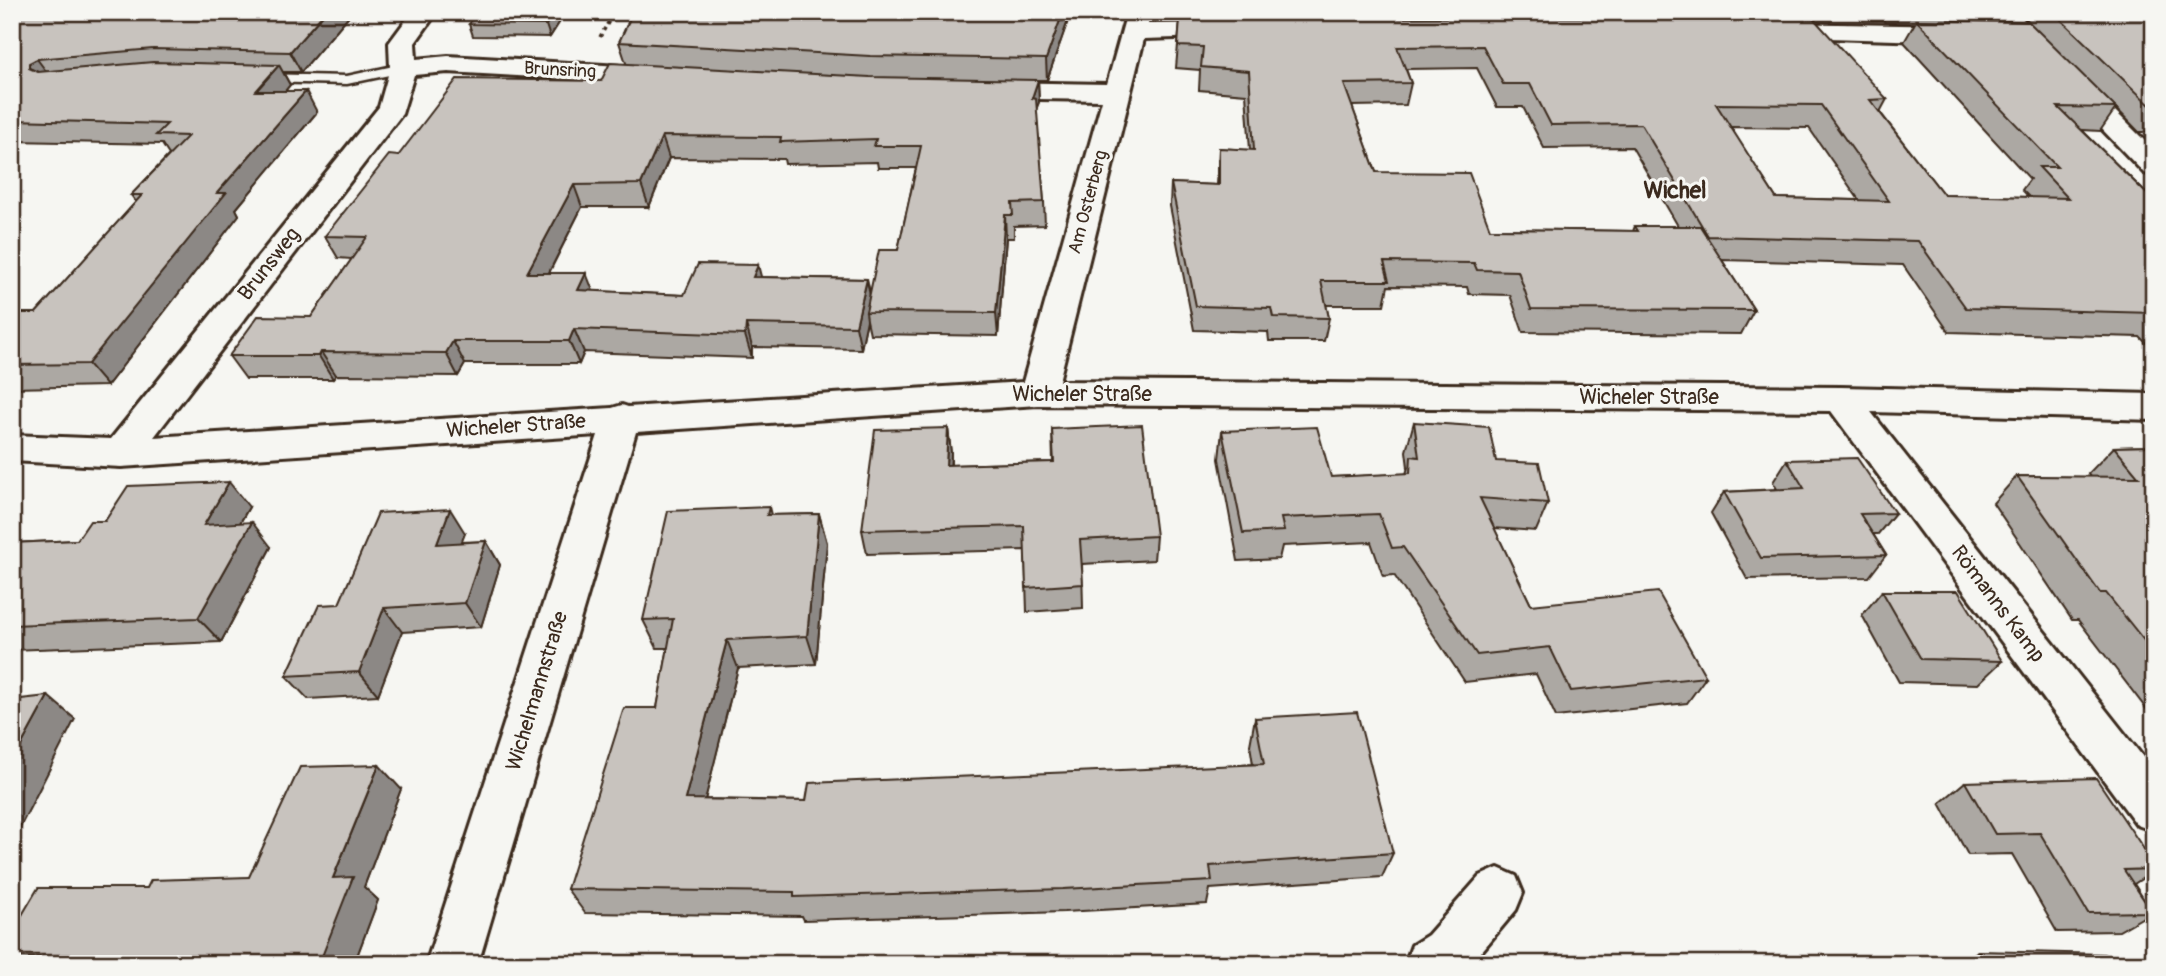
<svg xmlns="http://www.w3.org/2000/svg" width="2166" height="976" font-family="Pangolin,sans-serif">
	<rect width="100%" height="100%" fill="#f6f6f2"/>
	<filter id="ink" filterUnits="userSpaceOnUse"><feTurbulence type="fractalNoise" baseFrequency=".0143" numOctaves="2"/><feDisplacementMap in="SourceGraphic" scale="14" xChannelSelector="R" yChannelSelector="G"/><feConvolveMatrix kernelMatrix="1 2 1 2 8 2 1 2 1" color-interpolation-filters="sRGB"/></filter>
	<g filter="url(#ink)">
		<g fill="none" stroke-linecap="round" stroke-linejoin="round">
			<g stroke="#3b2a1e" stroke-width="5">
				<path id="lane" d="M403 64 410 68 408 71 347 84 260 82 253 78 260 74 347 76Z"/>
			</g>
			<g stroke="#3b2a1e" stroke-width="6">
				<path id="street" d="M412 12H437L415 43 416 59 448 56 656 68 665 70 669 76 665 82 656 84 448 72 414 75 402 114 154 437 612 408 622 405 628 407 1023 382 1102 100 986 98 977 96 973 90 977 84 986 82 1107 84 1127 12H1151L1148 24 1230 23 1239 26 1243 31 1239 36 1144 39 1059 381 1841 387 2154 394V420L1871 412 2154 771V831L2137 825 1831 411 1038 405 636 432 478 964H426L598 435 121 467 12 461V435L111 439 379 107 390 68 389 43Z
					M1990 12H2016L2154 150V176L2144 173Z
					M1774 23 1962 26 1971 29 1975 34 1971 39 1962 42 1765 36 1761 31 1765 26Z
					M1498 868 1516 876 1523 893 1516 910 1471 964H1405L1412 945 1428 935 1480 876Z"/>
			</g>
			<path stroke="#3b2a1e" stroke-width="3.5" stroke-dasharray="3.5 3.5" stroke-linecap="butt" d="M600 37 614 12"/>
			<use href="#lane" fill="#f6f6f2" fill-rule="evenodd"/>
			<use href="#street" fill="#f6f6f2" fill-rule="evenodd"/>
		</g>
		<path fill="#aca8a3" stroke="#3b2a1e" stroke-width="2" fill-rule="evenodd" d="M26 12H352L301 72H283L290 85 285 91 317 112 236 209 239 215 107 386 12 388V317L36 313 136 202 131 195 169 155 162 144 12 141V22Z
			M566 12 550 37 473 36 469 24Z
			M633 12H1071L1047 80H1038L1039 102 1036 109 1044 202 1045 225 1014 226V238H1006L998 336 870 334 867 320 861 349 752 347V358L584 352 579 364H465L458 376 336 375 333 379H246L229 356 311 317 352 259 338 258 325 236 398 156 601 81 626 63 619 42ZM669 158 784 159 785 164 877 162 878 168H916L898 250 870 293 867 279 761 277 684 295 593 291 549 273 582 207H649Z
			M1179 12H1790L1787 19 1887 99 1880 112 1944 195 2029 197 2022 190 2030 179 1904 42 1915 23 1885 22 1876 12H2003L1998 21 2029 22 2020 12H2154V132H2139L2116 108 2100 131 2082 130 2154 201V351L2140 337 1949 332 1903 265 1722 260 1754 310 1741 334 1523 332 1510 295 1469 294 1467 287 1388 286 1384 305H1326L1329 318 1324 341H1269L1268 332 1194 330 1170 206 1171 183 1217 185 1219 148 1250 150 1246 94 1199 90 1200 70 1176 68 1180 21H1179ZM1477 68 1497 107H1523L1544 148 1632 147 1678 226H1635L1633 231 1490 229 1376 172 1352 106 1406 105 1411 83 1406 69ZM1730 127 1809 128 1859 200 1776 198Z
			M1414 422 1496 461 1548 503 1536 531 1494 528 1531 605 1706 677 1687 703 1556 717 1536 674 1465 682 1394 575 1383 576 1371 542 1282 546 1279 559 1238 561 1219 459 1222 431 1331 477 1406 474 1408 467 1406 451Z
			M948 428 951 453V465L1053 462 1052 429 1156 536 1154 560 1082 564 1083 608 1027 612 1025 550 867 554 862 530Z
			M2154 446V719L2078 620H2072L1993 503 2017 476 2090 477 2088 474 2114 447Z
			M1787 460 1895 513 1878 534H1873L1886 555 1869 577 1747 579 1711 513 1724 492 1777 489 1773 482Z
			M249 507 240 523 271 547 221 642 12 650V543L77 540 105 521Z
			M769 507 771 515 819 514 827 543 816 664 738 668 705 799 806 801 1253 764 1250 745 1255 718 1393 853 1382 877 1210 889 1207 904 1064 912 804 920 802 916 585 913 567 889 657 708 668 648H657L643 620Z
			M465 533 461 542 486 541 500 565 481 627 402 632 378 695 308 699 286 676 339 604Z
			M1882 591 2002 661 1978 684 1899 682 1862 615Z
			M1965 782 2154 864V871L2134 884 2152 912 2119 931 2057 932 2012 854 1968 855 1940 803Z
			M401 789 364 887 378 900 354 964H12V916L147 888 249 877Z
			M1978 951 2110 964H1959Z"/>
		<path fill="#8c8885" stroke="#3b2a1e" stroke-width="2" d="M325 12H352L301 72 290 52Z
			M554 12H566L550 37 546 25Z
			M1063 12H1071L1047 80 1046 59Z
			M37 59 52 79 29 68V63Z
			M279 65 290 85 268 112 256 91Z
			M1038 80 1039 102 1032 120V98Z
			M306 91 317 112 236 209 239 215 107 386 88 364 217 193Z
			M662 136 669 158 649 207 641 184Z
			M574 185 582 207 537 296 527 273Z
			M1005 215 1006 238 998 336 996 313Z
			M758 265 764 288 753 277Z
			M586 273 595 296 578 290Z
			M867 279 871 302 866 312 867 320 861 349 856 326Z
			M746 324 752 347V358L745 335Z
			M574 329 584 352 579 364 569 341Z
			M453 341 465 364 458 376 446 353Z
			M321 352 336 375 333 379 319 356Z
			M948 428 951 453 949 490 946 465Z
			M229 482 249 507 225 549 204 525Z
			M450 509 465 533 452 568 437 544Z
			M819 514 827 543 816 664 807 636Z
			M252 522 271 547 221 642 198 618Z
			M486 541 500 565 481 627 465 603Z
			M384 608 402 632 378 695 359 672Z
			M727 640 738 668 699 824 685 799Z
			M48 696 75 719 12 843V762Z
			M379 765 401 789 364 887 378 900 354 964H319L333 878Z"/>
		<path fill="#c8c3be" stroke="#3b2a1e" stroke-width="2" fill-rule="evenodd" d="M26 12H325L290 52 153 49 37 59 29 63V68L38 72 153 62 279 65 256 91H306L217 193H226L88 364 12 365V317L16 313H36L142 195H131L188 136 156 135 167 124 12 120V22Z
			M478 12H554L546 25 469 24Z
			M633 12H1063L1046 59 870 56 619 42Z
			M2053 12H2154V109Z
			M1590 17 1814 19 1887 99 1870 100 1944 195 2068 198 2039 167H2057L1916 20 2029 22 2116 108 2058 107 2154 201V313L1966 308 1918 241 1708 236 1641 124 1551 125 1530 84H1503L1483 46 1397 47 1411 83 1344 84 1376 172 1469 173 1490 229 1638 231 1635 226H1700L1754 310 1531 309 1518 271 1477 270 1474 263 1384 262 1389 281H1321L1329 318 1273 317 1271 308 1196 306 1171 183 1219 185V148L1254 150 1249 71 1201 67 1203 47 1178 46 1180 19ZM1716 104 1821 105 1889 201 1776 198Z
			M610 63 870 77 1038 80 1032 98 1036 99 1044 202 1012 203 1013 215H1005L996 313 866 312 879 250H898L921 146H874L876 139 780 142 781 137 662 136 641 184 574 185 527 273H586L578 290 684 295 698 264 758 265 753 277 867 279 856 326 746 324 745 335 574 329 569 341H453L446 353 321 352 319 356H229L258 316 311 317 367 237 325 236 389 155 398 156 457 79 601 81Z
			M1414 422 1489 427 1496 461 1539 463 1548 503 1480 498 1531 605 1658 592 1706 677 1571 691 1550 647 1477 655 1403 547 1392 548 1379 514 1281 518 1284 531 1243 533 1222 431 1317 427 1331 477 1410 473 1411 456 1419 457Z
			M1142 425 1156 536 1080 540 1083 584 1026 588 1024 526 862 530 875 430 948 428 946 465 1054 462 1052 429Z
			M2154 446V653L2106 593H2100L2017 476 2139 477 2114 447Z
			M1857 458 1895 513 1860 514 1886 555 1761 558 1724 492 1804 488 1787 460Z
			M229 482 204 525 252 522 198 618 12 625V543L77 540 90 521H105L128 486Z
			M769 507 767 515 819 514 807 636 727 640 685 799 806 801 809 783 1264 764 1255 718 1357 712 1393 853 1210 866 1212 881 1063 889 794 897V892L567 889 624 708H657L673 619 643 620 668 511Z
			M450 509 437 544 486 541 465 603 384 608 359 672 286 676 319 605 339 604 378 513Z
			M1882 591H1958L2002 661 1921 659Z
			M48 696 12 762V700Z
			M379 765 333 878 353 877 319 964H107L111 957H12V916L22 915 38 888H147L151 880 249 877 300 767Z
			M2096 778 2154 864V869L2124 870 2152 912 2088 913 2040 833 1995 834 1965 782Z
			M1978 951 2105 954 2110 964H1985Z"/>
	</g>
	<g text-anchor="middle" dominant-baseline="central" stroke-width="6" stroke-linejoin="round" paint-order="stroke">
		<g font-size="18" fill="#3b2a1e" stroke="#f6f6f2">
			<text transform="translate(560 70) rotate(3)">Brunsring</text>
			<text transform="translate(1088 202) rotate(-75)">Am Osterberg</text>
		</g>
		<g font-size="21" fill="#3b2a1e" stroke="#f6f6f2">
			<text transform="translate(269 264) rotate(-52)">Brunsweg</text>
			<text x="1082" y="394">Wicheler Straße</text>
			<text x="1649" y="397">Wicheler Straße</text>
			<text transform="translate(516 426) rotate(-4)">Wicheler Straße</text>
			<text transform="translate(1998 604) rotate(53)">Römanns Kamp</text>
			<text transform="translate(537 691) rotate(-73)">Wichelmannstraße</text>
		</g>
		<g font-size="23" font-weight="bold" fill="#3b2a1e" stroke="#f6f6f2">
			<text x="1675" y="190">Wichel</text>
		</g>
	</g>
	<rect width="2166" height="976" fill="none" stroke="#f6f6f2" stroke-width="42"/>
	<rect x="21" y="21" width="2124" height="934" fill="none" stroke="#3b2a1e" stroke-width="2.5" filter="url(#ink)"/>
</svg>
